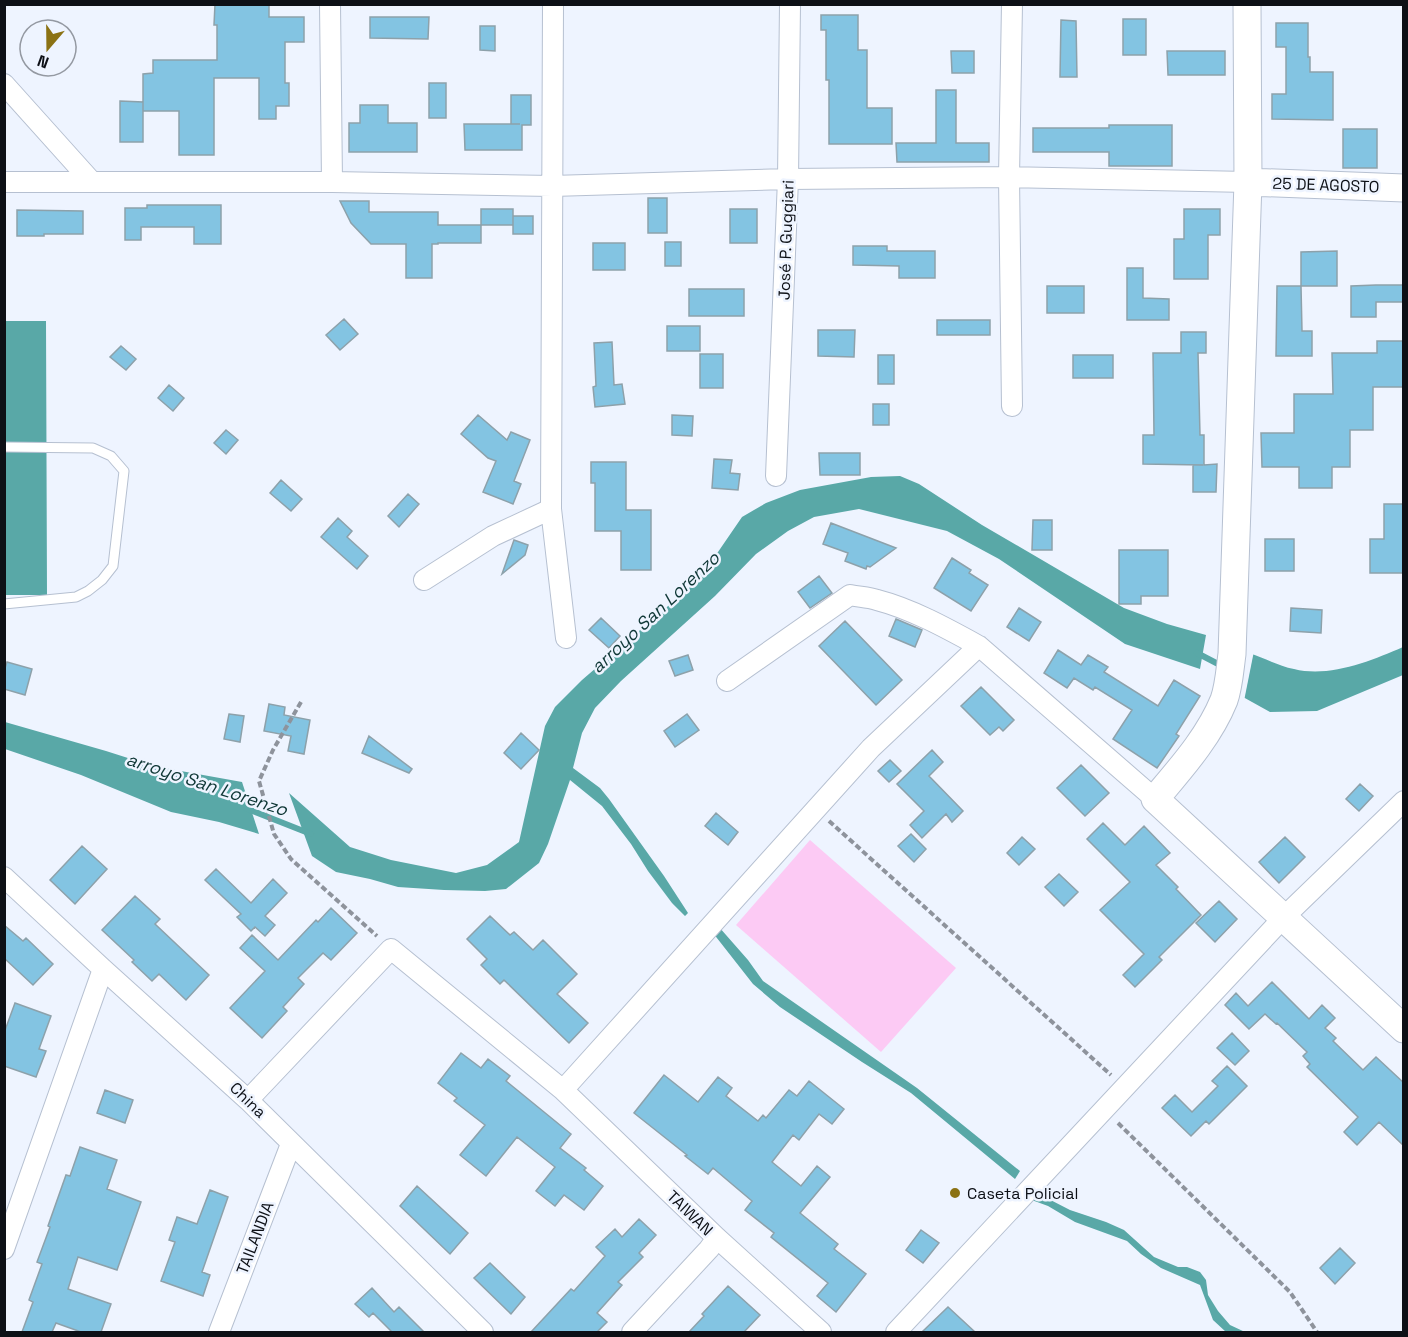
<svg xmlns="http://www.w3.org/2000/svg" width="1408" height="1337" font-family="'Space Grotesk',sans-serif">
	<rect width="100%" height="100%" fill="#eef4ff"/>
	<path fill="#fccaf4" d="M810 840 956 968 881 1052 736 925Z"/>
	<path fill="#59a8a7" d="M5 321H46L47 595H5Z
		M900 476 919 484 982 525 1124 608 1167 624 1206 635 1200 669 1125 644 999 559 947 531 859 509 814 517 788 531 756 554 715 596 621 681 595 708 582 733 573 768 600 788 609 799 664 876 688 913 685 916 672 903 648 871 631 844 602 806 570 780 548 844 539 863 506 889 485 891 444 890 398 887 370 879 336 872 312 856 289 793 350 847 391 860 456 873 487 865 519 842 545 726 555 707 582 680 689 588 718 552 742 517 766 503 800 490 871 477Z
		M1403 647V675L1317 711 1270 712 1243 697 1249 653C1264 658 1279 666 1294 669 1329 678 1371 661 1403 647Z
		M5 722 106 751 153 766 242 782 259 834 219 822 171 812 81 775 5 749Z
		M719 927 748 960 763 981 917 1088 1020 1171 1015 1179 911 1093 862 1062 780 1007 753 984 713 933Z
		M1035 1192 1070 1210 1106 1222 1124 1230 1154 1257 1178 1267H1187L1200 1272 1206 1280 1208 1295 1218 1311 1230 1325 1245 1332H1226L1213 1320 1200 1285 1161 1268 1141 1254 1127 1241 1075 1222 1048 1206 1029 1199Z"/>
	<path fill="#eef4ff" d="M1247 650 1254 651 1244 701 1240 697Z"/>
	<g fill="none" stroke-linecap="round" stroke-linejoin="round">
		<path stroke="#59a8a7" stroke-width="6" d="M1197 653 1222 666
			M245 808 311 834"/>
	</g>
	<path fill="#83c4e2" stroke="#8da1aa" stroke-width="1.5" d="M215 4H269V17H304V42H285V83H289V106H276V119H259V78H214V155H179V111H143V74L153 73V60H217V25H214Z
		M821 15H858V50H867V108H892V144H829V80H826V30H821Z
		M370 17H429L428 39 370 38Z
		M1123 19H1146V55H1123Z
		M1061 20 1076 21 1077 77H1060Z
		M1276 23H1308V57H1310V72H1333V120L1272 119V94H1286V47H1276Z
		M480 26H495V51L480 50Z
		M951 51H974V73H952Z
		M1167 51H1225V75H1168Z
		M429 83H446V118H429Z
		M936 90H956V143H989V162H897L896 143H936Z
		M511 95H531V125H522V150H465L464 124H520H511Z
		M120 101 143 102V142H120Z
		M360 105H388V123H417V152H349V123H360Z
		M1109 125H1172V166H1109V152H1033V128H1109Z
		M1343 129H1377V168H1343Z
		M648 198H667V233H648Z
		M340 201H369V212H438V225H481V243H438V244H432V278H406V244H371L351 223Z
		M147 205H221V244H194V227H141V240H125V208H147Z
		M481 209H513V225H481Z
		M730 209H757V243H730Z
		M1184 209H1220V235H1208V279H1174V239H1184Z
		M17 210 83 211V234H44V236H17Z
		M513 216H533V234H513Z
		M665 242H681V266H665Z
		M593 243H625V270H593Z
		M853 246H887V251H935V278H899V266L853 265Z
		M1337 251V286H1301V252Z
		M1127 268H1143V298L1169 299V320H1127Z
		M1376 285H1404V302H1376V317H1351V286Z
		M1047 286H1084V313H1047Z
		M1277 286H1301L1302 331H1312V356H1276Z
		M689 289H744V316H689Z
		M344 319 358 334 340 350 326 335Z
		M937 320H990V335H937Z
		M667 326H700V351H667Z
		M818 330H855L854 357 818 356Z
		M1181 332H1206V353H1198L1200 435H1204V465L1217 464 1216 492H1193V465H1203L1143 464V435H1154L1153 353H1181Z
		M1377 341H1404V387H1373V430H1350V467H1332V488H1299V467H1262L1261 433H1294V394H1333L1332 353H1377Z
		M612 342 614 385 622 384 625 404 595 407 593 387 596 386 594 343Z
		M121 346 136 359 126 370 110 357Z
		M700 354H723V388H700Z
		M878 355H894V384H878Z
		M1073 355H1113V378H1073Z
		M169 385 184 398 173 411 158 398Z
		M873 404H889V425H873Z
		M478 415 507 440 511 432 530 440 514 481 521 484 513 504 483 492 496 461 488 458 461 434Z
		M672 415 693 416 692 436 672 435Z
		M226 430 238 440 226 454 214 443Z
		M819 453H860V475H820Z
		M714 459 732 460 730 473 740 474 738 490 712 488Z
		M591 462H626V510H651V570H621V531H595V483H591Z
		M281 480 302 499 291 511 270 493Z
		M408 494 419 504 399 527 388 516Z
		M1384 504H1404V573H1370V539H1384Z
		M338 518 352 531 347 537 368 556 357 569 321 537Z
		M1033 520H1052V550H1032Z
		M831 523 896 548 870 567 867 566 866 569 845 561 848 553 823 544Z
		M1265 539H1294V571H1265Z
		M514 540 528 545 525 555 502 574Z
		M1119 550H1168V596H1141V604H1119Z
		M952 558 971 570 969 573 988 585 971 611 934 588Z
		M819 576 832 593 810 608 798 592Z
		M1019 608 1041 622 1029 641 1007 627Z
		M1291 608 1322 610 1321 633 1290 631Z
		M601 618 620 636 609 648 589 630Z
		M896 619 922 630 915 647 889 636Z
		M845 621 902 680 876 705 819 646Z
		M1058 650 1081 665 1088 655 1108 667 1104 672 1158 706 1174 680 1200 696 1176 734 1179 736 1157 768 1113 739 1132 710 1095 687 1093 690 1074 678 1067 688 1044 673Z
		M688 655 693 670 675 676 669 661Z
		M7 662 32 669 25 695 4 689V671Z
		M981 687 1014 720 1003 731 999 727 990 735 961 706Z
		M269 704 285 707 284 715 310 720 304 754 288 751 291 736 264 731Z
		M229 714 244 716 240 742 224 739Z
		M687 714 699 730 675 747 664 731Z
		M521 733 539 750 521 769 504 753Z
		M369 736 412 769 409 773 362 753Z
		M932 750 943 762 929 776 963 811 952 822 946 814 922 838 910 825 924 811 897 784Z
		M890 760 901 771 889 782 878 771Z
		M1081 765 1109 793 1085 816 1057 788Z
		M1360 784 1373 796 1359 811 1346 799Z
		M716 813 738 832 728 845 705 826Z
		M1103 823 1125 845 1144 826 1170 853 1156 865 1178 887 1176 889 1201 915 1159 957 1162 960 1135 987 1123 975 1144 954 1100 910 1130 882 1087 839Z
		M911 834 926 849 914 862 898 846Z
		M1022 837 1035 849 1019 865 1007 853Z
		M1285 837 1305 857 1279 883 1259 862Z
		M82 846 107 869 75 904 50 880Z
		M216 869 251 903 273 879 287 893 265 916 275 925 265 936 255 927 251 931 237 917 241 914 205 880Z
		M1059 874 1078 892 1064 906 1045 887Z
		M135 896 160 919 155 924 209 975 186 1000 159 974 152 981 132 962 134 960 102 930Z
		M1219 901 1237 919 1215 942 1196 923Z
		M331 908 357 933 331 960 323 953 298 978 304 984 283 1007 287 1011 262 1038 230 1008 265 971 240 948 252 935 278 960 316 920 318 922Z
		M490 916 510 935 514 932 533 950 543 940 577 974 557 994 588 1023 569 1043 504 980 500 984 481 965 487 959 467 939Z
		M4 925 23 941 26 938 53 964 33 985 4 958Z
		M1272 982 1309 1019 1322 1005 1335 1018 1325 1028 1336 1038 1333 1041 1363 1070 1376 1057 1404 1083V1146L1379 1122 1357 1145 1344 1132 1358 1117 1307 1067 1310 1064 1303 1056 1307 1052 1277 1023 1276 1024 1265 1014 1249 1029 1225 1005 1236 993 1248 1006Z
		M15 1003 51 1016 39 1049 46 1051 36 1077 4 1066V1033Z
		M1232 1033 1249 1051 1235 1065 1217 1048Z
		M461 1053 481 1068 488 1059 510 1076 506 1081 571 1134 560 1148 586 1168 584 1170 603 1186 584 1210 564 1195 555 1206 536 1191 555 1167 517 1137 486 1176 460 1155 485 1125 454 1101 457 1098 438 1083Z
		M1227 1066 1247 1086 1209 1124 1206 1121 1191 1136 1162 1108 1175 1095 1192 1112 1218 1086 1212 1081Z
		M664 1075 698 1102 718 1077 732 1088 726 1096 758 1121 763 1115 766 1118 789 1090 797 1096 809 1081 844 1109 832 1124 819 1114 799 1140 793 1135 772 1162 801 1186 817 1166 830 1177 800 1213 838 1244 834 1249 866 1274 836 1312 817 1296 828 1283 771 1237 774 1233 745 1210 752 1201 713 1168 708 1174 685 1156 687 1155 634 1113Z
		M105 1090 133 1100 125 1123 97 1113Z
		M80 1147 117 1160 107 1189 141 1202 117 1270 78 1257 68 1289 111 1304 101 1332H81L56 1323 52 1332H22L33 1302 29 1300 42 1264 37 1262 50 1227 48 1226 66 1175 70 1176Z
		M417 1186 468 1233 450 1254 400 1206Z
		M210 1190 228 1197 202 1272 210 1275 203 1296 161 1281 175 1242 169 1240 177 1217 197 1224Z
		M639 1219 656 1235 639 1253 643 1257 618 1282 622 1285 597 1313 607 1322 597 1332H531L571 1289 574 1291 605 1256 596 1247 615 1229 622 1237Z
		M921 1230 939 1243 923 1263 906 1250Z
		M1340 1248 1355 1263 1335 1284 1320 1268Z
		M490 1263 525 1297 511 1314 474 1278Z
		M728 1286 760 1315 744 1332H689L704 1316 702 1314Z
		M372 1288 394 1312 399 1307 424 1332H392L373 1313 369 1317 355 1304Z
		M948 1307 975 1332H922Z"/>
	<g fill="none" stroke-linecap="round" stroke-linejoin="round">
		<g stroke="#b6c0d1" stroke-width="11">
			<path id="lane" d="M4 447 93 448 111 456 124 471 113 566 102 580 88 591 76 597 4 604"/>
		</g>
		<g stroke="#b6c0d1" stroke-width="22">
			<path id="street" d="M330 4 332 182
				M553 4 551 509 566 638
				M4 84 92 182
				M4 182H332L552 186 788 179 1009 177 1248 182
				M1012 406 1009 177 1012 4
				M776 476 788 179 790 4
				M424 580 493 536 551 509
				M727 681 850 595C859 597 868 597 877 600 912 609 948 629 979 646L1155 799
				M4 877 103 969 248 1100 483 1332
				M563 1090 871 748 979 646
				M248 1100 391 949 563 1090 717 1238 821 1332
				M4 1249 103 969
				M219 1332 291 1144
				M632 1332 709 1249 717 1238
				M896 1332 1284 917 1404 801"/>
		</g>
		<g stroke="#b6c0d1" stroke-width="29">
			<path id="secondary" d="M1247 4 1248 182 1232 654C1230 668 1229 686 1224 700 1209 737 1181 768 1155 799L1404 1029
				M1248 182 1404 188"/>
		</g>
		<path stroke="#8e939c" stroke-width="4" stroke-dasharray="6 3" stroke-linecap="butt" d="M301 702 273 750 259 781 274 834 291 859 377 936
			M829 821 1111 1075
			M1118 1123 1290 1292 1317 1332"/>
		<use href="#lane" stroke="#fff" stroke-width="9"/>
		<use href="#street" stroke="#fff" stroke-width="20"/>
		<use href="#secondary" stroke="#fff" stroke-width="27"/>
	</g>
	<circle fill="#8b7214" stroke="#eef4ff" stroke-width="2" cx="955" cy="1193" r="6"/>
	<g text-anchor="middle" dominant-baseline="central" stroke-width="5" stroke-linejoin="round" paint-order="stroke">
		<g font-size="16" fill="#0d1016" stroke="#eef4ff">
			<text transform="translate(1326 185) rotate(2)">25 DE AGOSTO</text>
			<text transform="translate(786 240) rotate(-88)">José P. Guggiari</text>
			<text transform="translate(248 1100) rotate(44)">China</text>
			<text transform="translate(690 1213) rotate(44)">TAIWAN</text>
			<text transform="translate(255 1238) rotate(-69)">TAILANDIA</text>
		</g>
		<g font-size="16" fill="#0d1016" stroke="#eef4ff" text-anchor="start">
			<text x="967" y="1193">Caseta Policial</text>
		</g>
		<g font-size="18" font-style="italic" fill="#0f3736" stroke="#eef4ff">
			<text transform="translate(655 612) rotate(-43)">arroyo San Lorenzo</text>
			<text transform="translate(207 784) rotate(18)">arroyo San Lorenzo</text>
		</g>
	</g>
	<rect width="1408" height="1337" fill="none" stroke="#0d1016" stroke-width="12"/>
	<g transform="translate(48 48) rotate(200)"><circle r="28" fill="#eef4ff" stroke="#9499a2" stroke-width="1.5"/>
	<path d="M0-4.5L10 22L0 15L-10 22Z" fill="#8b7214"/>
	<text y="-9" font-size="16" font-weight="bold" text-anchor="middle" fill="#0d1016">N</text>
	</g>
</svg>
